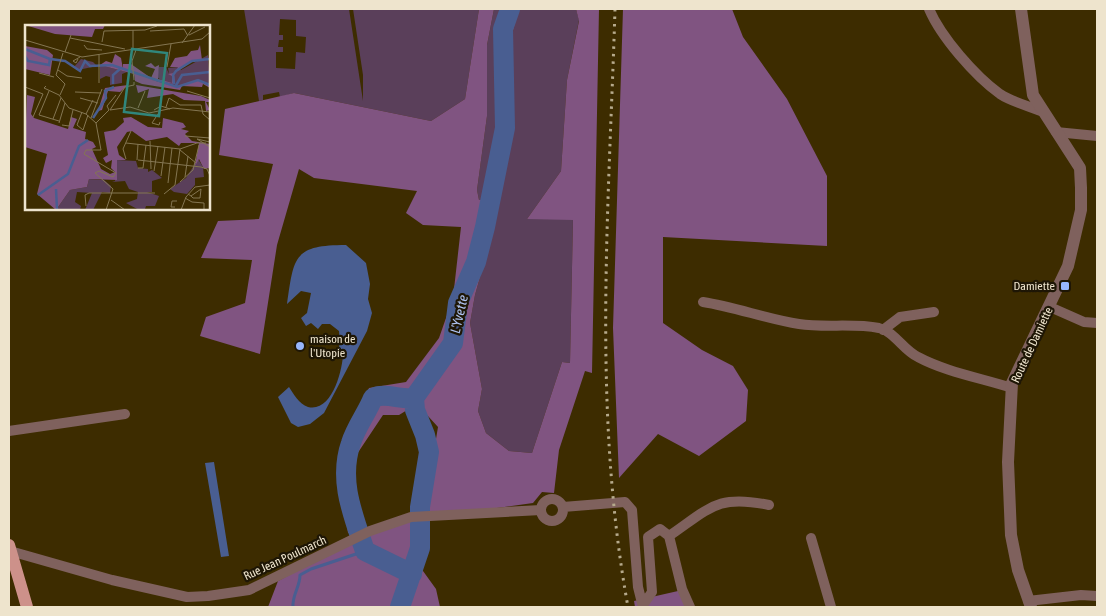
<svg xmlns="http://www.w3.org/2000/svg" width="1106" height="616" font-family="'Asap Condensed',sans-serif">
	<rect width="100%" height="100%" fill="#3d2c00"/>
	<path fill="#5a3f5a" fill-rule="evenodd" d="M244 9H349L363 101V75L353 9H479L465 99 431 121 294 93 280 97 279 92 263 95V100L259 101ZM280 19 296 20V36L306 37 305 53 296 52 295 69 276 68V52H283V47H278L279 40H283V35H279Z
		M494 9H510L503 29 505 128 490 200H479L477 190 487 116V45Z
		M519 9H576L579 20 567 80 561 171 527 219H573L570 363 562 362 532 453 509 451 486 433 478 411 482 389 470 323 475 295 489 245 495 198 509 132 510 42Z"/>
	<path fill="#805481" d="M479 9H494L487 45V116L477 190 479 200H490L505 128 503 29 510 9H519L510 42 509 132 495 198 489 245 475 295 470 323 482 389 478 411 486 433 509 451 532 453 562 362 570 363 573 220 527 219 561 171 567 80 579 21 576 9H599L592 373 585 371 559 450 554 493 542 492 533 503 423 518V571L436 589 440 607H268L278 581 356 539 423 517 438 427 417 404 399 415H383L355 457 354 482 366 528 348 533 340 456 369 388 406 382 439 338 453 298 461 227 423 225 406 213 417 191 314 178 299 169 277 245 260 354 200 336 206 317 245 303 252 260 201 258 218 221 259 219 273 164 219 155 225 109 294 93 431 121 465 99Z
		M623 9H732L743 37 787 99 827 176V246L663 237V323L702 350 733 366 748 390 746 421 699 456 658 434 619 478 613 328Z
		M678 591 686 607H635L634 601Z"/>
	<path fill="#495e91" d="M346 245 366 263 370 284 368 299 372 313 367 331 324 413 310 424 298 427 291 423 278 397 289 387C293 393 299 404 308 407 332 413 343 369 343 353L338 351 340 343 339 331 330 324H322L318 329 311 323 306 326 301 318 307 313 311 293 301 291 287 304C294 257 293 245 346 245Z
		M214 462 229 556 221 557 205 463Z"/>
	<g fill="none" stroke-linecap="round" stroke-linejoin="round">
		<path stroke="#495e91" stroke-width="3" d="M293 607C292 595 300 587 300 575L311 569 365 551"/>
		<path stroke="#495e91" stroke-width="20" d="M412 574 365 551C353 515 338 480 351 443 356 427 367 413 373 398 384 392 401 400 414 398
			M400 607 420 548V507L429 452 425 435 415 410 414 398 453 343 458 303 476 262 485 227 505 128 503 29 510 9"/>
		<path stroke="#7f615d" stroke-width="10" d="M929 9C941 37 975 76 1000 94 1012 102 1029 106 1043 112
			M1056 132 1097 136
			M703 302C735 307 767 319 799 324 825 328 853 323 879 328 895 332 903 350 918 357 946 372 981 378 1012 388
			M1050 307 1084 322 1097 323
			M883 330 900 317 934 312
			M9 431 125 414
			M541 510a11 11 0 1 1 22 0a11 11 0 1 1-22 0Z
			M563 507 625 502 632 510 638 587 643 607
			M669 536C710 508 717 494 769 505
			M811 538 831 607
			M10 551 112 580 187 597 208 596 249 590 370 531 411 517 541 510
			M1028 601 1081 595 1097 596
			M643 605 652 592 648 537 660 529 669 536 682 589 690 607"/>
		<path stroke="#7f615d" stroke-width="12" d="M1021 9 1033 95 1080 168 1081 188V210L1068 266 1012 383 1008 462 1011 535 1018 570 1031 607"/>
		<path stroke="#cd918a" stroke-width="12" d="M9 545 27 607"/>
		<path stroke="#b6aa8c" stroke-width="3" stroke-dasharray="2.5 5" stroke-linecap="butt" d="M615 9C609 208 592 410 628 607"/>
	</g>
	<g fill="#97b6fd" stroke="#1e1605" stroke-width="2">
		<rect x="1060" y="281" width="10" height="10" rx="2.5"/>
		<circle cx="300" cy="346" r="5"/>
	</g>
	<g text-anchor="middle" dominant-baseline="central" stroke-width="4.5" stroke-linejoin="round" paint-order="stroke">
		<g font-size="12" fill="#eee4cd" stroke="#1e1605" text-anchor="end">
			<text x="1055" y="286">Damiette</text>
			<text x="310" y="339" text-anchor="start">maison de<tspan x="310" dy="14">l'Utopie</tspan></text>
		</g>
		<g font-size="12" fill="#eee4cd" stroke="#1e1605">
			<text transform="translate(1032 345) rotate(-65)">Route de Damiette</text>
			<text transform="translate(285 558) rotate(-25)">Rue Jean Poulmarch</text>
		</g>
		<g font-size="14" font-style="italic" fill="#afc4f3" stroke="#1e1605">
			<text transform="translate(459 314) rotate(-77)">L'Yvette</text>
		</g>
	</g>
	<g transform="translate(25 25)">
		<rect width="185" height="185" fill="#3d2c00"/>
		<path d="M183 30 185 60 173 55 152 62 113 55 115 52 136 55 132 52 134 42H141L144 49 143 43 153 42 156 45ZM56 34 68 37 72 41 53 45 49 42ZM75 40 102 47 97 49V58L85 60V52L81 51 75 54ZM173 134 178 142 179 152 170 153V160L162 169 149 167 145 164 161 153ZM92 135 111 136 113 143 123 144V147L127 145 137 153 127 156V167H122L134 171 130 181H121L120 184 114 185 101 178 112 174 113 167 104 164 100 156 87 157 90 156ZM64 154 79 155 86 161 85 168 77 167 68 185H60L67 168 52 167 50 177 56 181 55 185H31L45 165 62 162Z" fill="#5a3f5a"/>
		<path d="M0 0H80L78 4H70L67 12 30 9ZM175 20 177 35 167 36 151 47 153 42H145L150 33 162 31 166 26 173 25ZM0 21 22 25 28 30 25 50 0 44ZM90 29 96 33 98 44V39H106L126 53 130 44 120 41 126 38 130 42 134 40 133 54 147 58V51L143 49 149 48 150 59 127 55 152 62 174 55 185 60V63L178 59 177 62 157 61 155 65 117 59 110 56 109 49 75 40 81 36 87 38ZM103 60 95 67 83 66 77 85 73 86 80 63ZM111 60 176 71 185 75V77H181L185 85 181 86 180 76 159 75 148 69 122 73 124 64 113 68ZM2 70 10 72 6 89 9 93 43 104 46 92 52 94 48 103 61 107 60 114 68 117 71 122 67 124 76 144 85 149 90 147 86 143 87 135 81 138 78 133 83 130 79 107 90 105 99 97 98 93 106 92 123 102 137 103 138 93 158 98 161 102 156 104 164 106 160 109 167 116 185 119V143L179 144 174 134 170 141 174 118H156L154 121 142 112 121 116 107 106 102 107 92 122 94 130 101 135H92V155L64 154 62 162 45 165 31 185 12 169 22 129 0 122Z" fill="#805481"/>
		<path fill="none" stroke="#495e91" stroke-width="2.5" d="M0 24 25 34M0 31 3 36 24 40 25 34 40 36 55 46 60 36 65 41 87 40 152 62 173 55 185 60M88 59V50L95 44M149 59 148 50 151 46 167 36 185 34M150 62 157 50 185 47M68 93 81 73 80 66 89 62M31 164 32 184M13 170 43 149 54 121 63 115"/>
		<path fill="none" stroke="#847652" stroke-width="1" d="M125 6 159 4 163 11M164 10 180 2M45 13 100 24M0 15 57 32 177 14 185 7M77 17 79 6 120 5 132 1M157 18 170 0M59 20 62 24 77 25M108 24V5M40 27 46 10M74 30V58M53 34 51 38 48 36 55 32M142 42 146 19M33 45 42 51 57 53M14 48 29 52M109 55 107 36 111 25M21 61 19 63 34 70 44 83 61 89 71 98 76 125H61L59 129 91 148 88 152 74 146 70 148 88 164 81 185M0 62 18 69M162 66 185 73M50 67 76 68M35 70 40 59 31 50 38 28M55 73 73 78M141 82 144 73 155 80H176L178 89 185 95M113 83 120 66M84 85 82 81 91 70M85 85 105 82 124 88 148 83 185 87M85 85 100 62 109 60V57M129 85 136 81 145 84M135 86 127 98 134 100 135 97M57 87 52 100 58 105 63 90M61 89 68 75M14 90 24 66M14 90 34 96M8 92 18 69M66 93 77 64M28 94 36 73M34 98 40 78M71 98 84 85M37 100 44 101 48 85M160 111 185 113M125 116 126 144M185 117 172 114 185 122M101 118 155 124 172 118H181M155 125 171 138M101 134 98 124 106 106M112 135 113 119M113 135 176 142 182 144 185 151M113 143H118L121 120M129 146 133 121M136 151 140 122M160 152 163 131M155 157 168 145 174 120M143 158 147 123M139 169 150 160 155 124M163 169 166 171 168 173H175L176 164 166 171M160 173 167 177 179 178V185M86 175 100 185M61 181 60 170 64 168H130M150 182H146L147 176H152M156 185 161 172 170 162 185 160"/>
		<path fill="#30867c" fill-opacity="0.15" stroke="#30867c" stroke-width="2.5" d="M107 24 142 28 134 91 99 87Z"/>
		<rect width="185" height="185" fill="none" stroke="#eee4cd" stroke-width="2.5"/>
	</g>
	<rect width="1106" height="616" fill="none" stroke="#eee4cd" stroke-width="20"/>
</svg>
